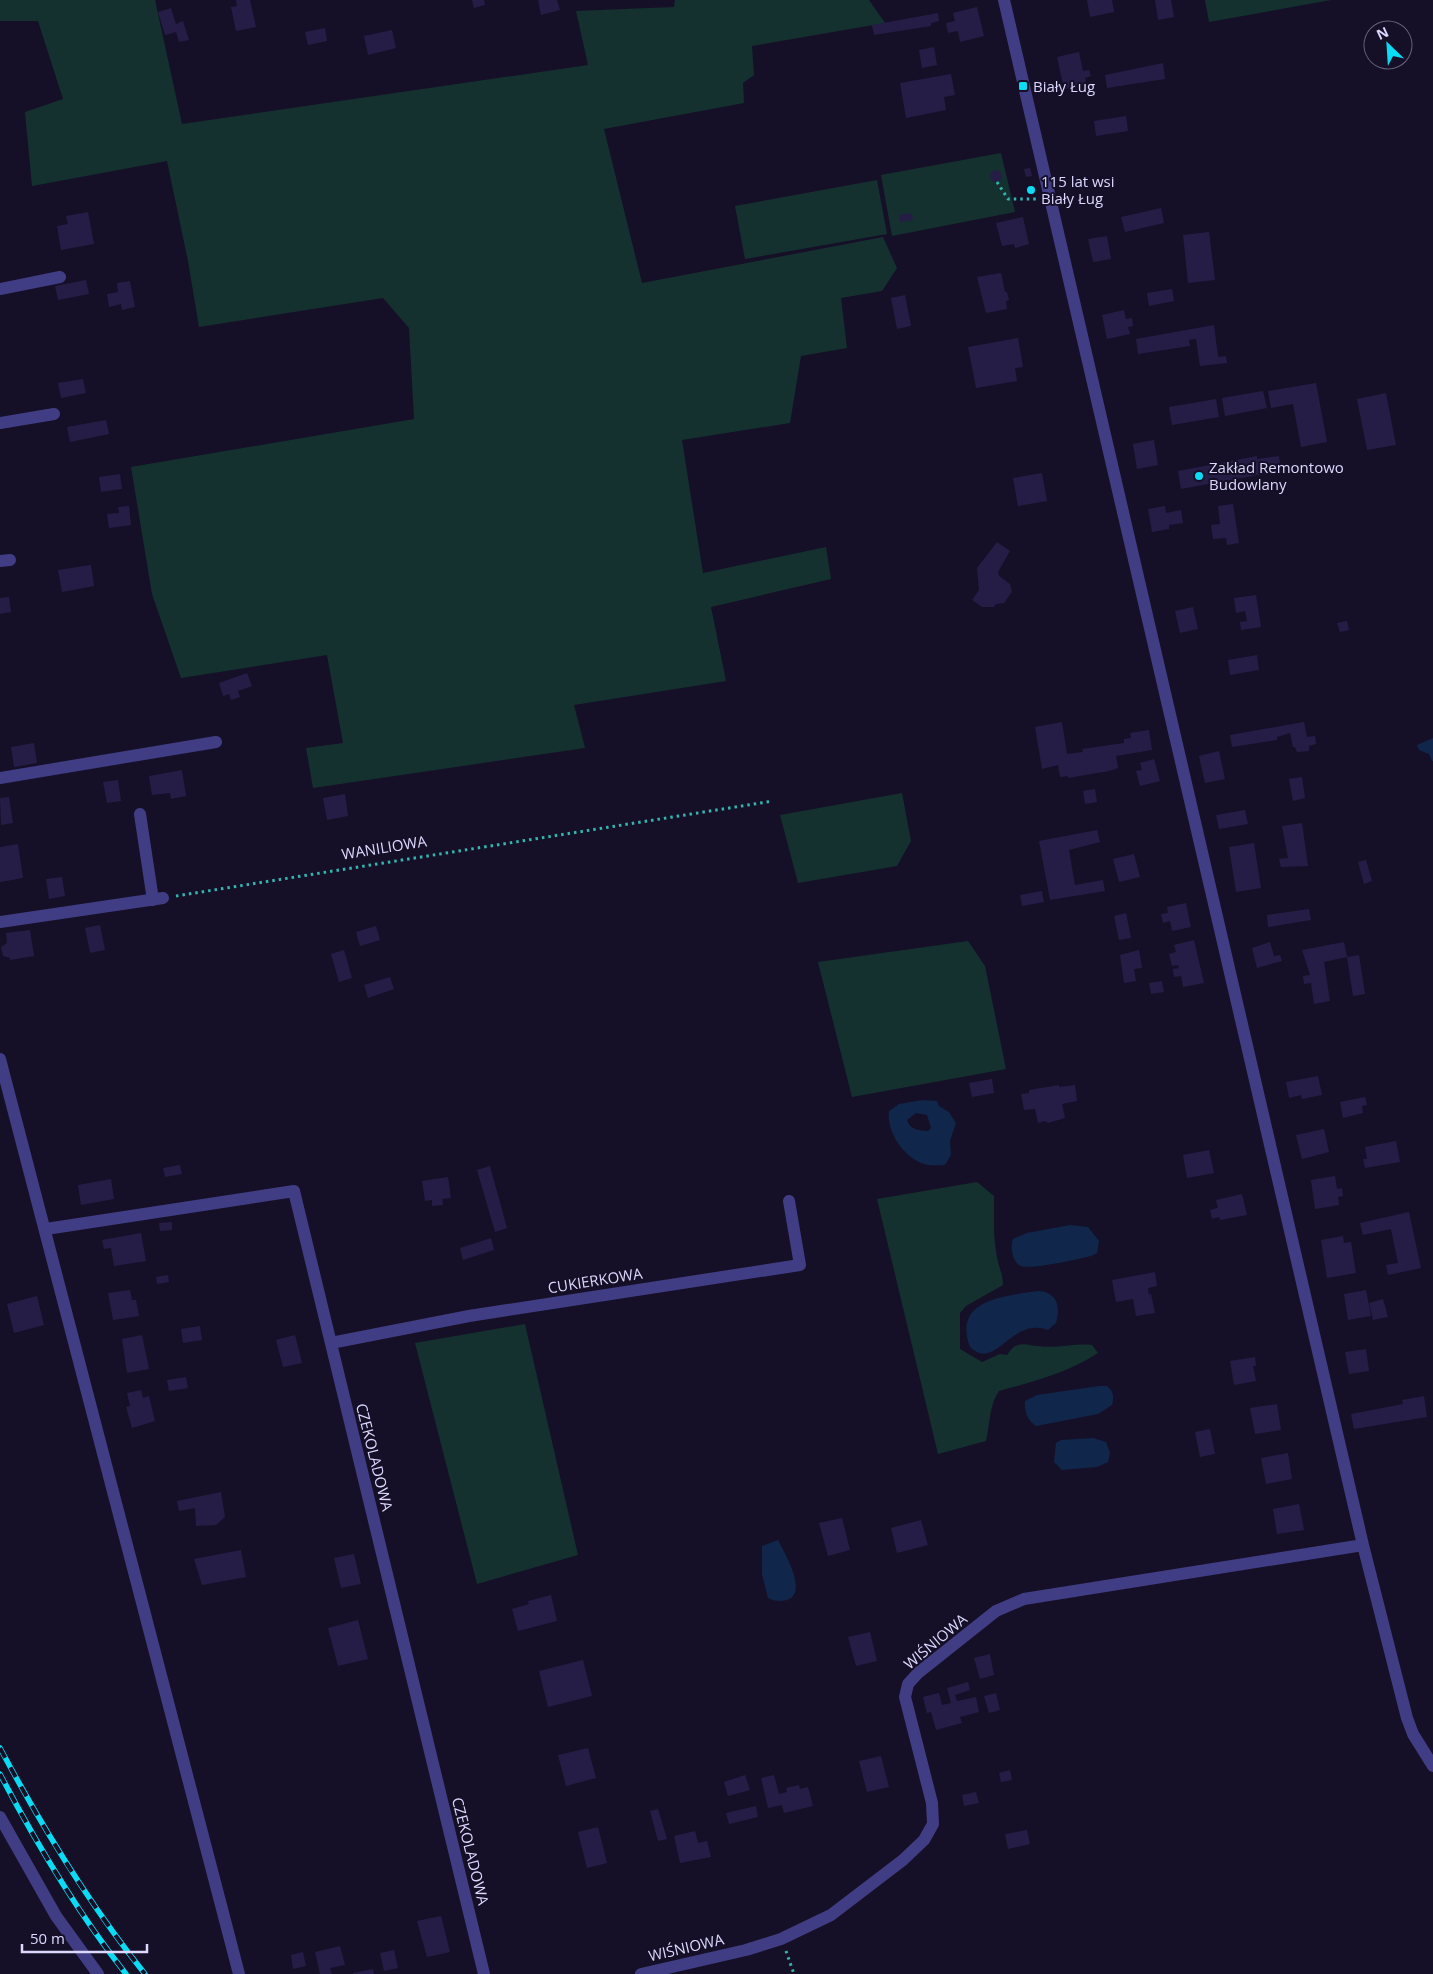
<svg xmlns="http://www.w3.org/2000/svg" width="1433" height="1974" font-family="'Open Sans',sans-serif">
	<rect width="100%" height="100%" fill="#151027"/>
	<path fill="#143130" d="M0 0H155L182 124 588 65 576 11 674 7 675 0H869L885 23 752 46 754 75 743 83 744 103 604 129 642 283 883 237 897 268 882 291 841 298 847 348 801 356 790 423 682 440 703 573 826 547 831 579 711 607 726 681 574 705 585 748 313 788 306 748 343 743 327 655 181 678 152 594 131 467 414 419 409 328 383 298 199 327 188 261 167 161 32 186 25 112 63 99 38 21H0Z
		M1205 0H1331L1209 22Z
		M1001 153 1015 212 892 236 881 175Z
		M877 180 887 234 745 259 735 206Z
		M902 793 911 841 897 866 798 883 780 815Z
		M968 941 985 966 1006 1069 852 1097 818 962Z
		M977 1182 994 1196C994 1215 993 1233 996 1251 997 1264 1003 1273 1003 1285L966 1306 960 1313V1349L982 1362 1000 1354 1007 1355C1010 1351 1013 1346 1018 1345 1024 1343 1031 1346 1038 1346 1056 1349 1074 1343 1092 1345L1098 1353C1069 1372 1033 1382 999 1391 989 1405 990 1424 986 1441L938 1454 877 1199Z
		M525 1324 578 1555 477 1584 415 1343Z"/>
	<path fill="#10264b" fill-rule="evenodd" d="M1433 738V761H1432L1429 754 1419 750 1417 745Z
		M923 1100 937 1101 939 1106 949 1112 956 1123 950 1141 951 1155 945 1165C940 1165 933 1166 928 1165 906 1161 886 1133 889 1111L899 1104ZM916 1113 927 1115 931 1128 928 1131C920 1131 909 1129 907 1120Z
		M1070 1225 1088 1227 1099 1241 1097 1253 1091 1256C1078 1259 1032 1270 1021 1266 1012 1262 1010 1247 1013 1239L1027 1233Z
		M1038 1291C1057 1292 1061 1306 1056 1323L1048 1330C1011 1316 996 1372 970 1347 952 1299 1005 1296 1038 1291Z
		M1099 1386H1107C1114 1392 1114 1397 1112 1405L1098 1414 1036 1426C1027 1421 1024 1410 1025 1401L1037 1395Z
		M1093 1438 1106 1442 1110 1453 1108 1462 1097 1467 1062 1470 1054 1462 1056 1443 1061 1440Z
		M778 1540C784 1552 809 1593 787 1600 780 1602 774 1601 768 1598L762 1574V1546Z"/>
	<path fill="#261d47" d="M236 0H250L256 27 236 31 231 7 237 6Z
		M472 0H484L485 5 474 8Z
		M538 0H557L560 10 541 15Z
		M1087 0H1112L1114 12 1090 17Z
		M1155 0H1171L1174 17 1158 20Z
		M977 7 984 36 960 42 958 31 948 33 946 23 955 21 953 13Z
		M171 8 176 24 183 21 189 40 179 42 176 32 165 35 158 12Z
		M938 13 939 21 931 23V26L874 35 872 25Z
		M325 28 327 41 308 45 305 32Z
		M392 30 396 48 368 55 364 36Z
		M934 47 937 65 922 68 919 50Z
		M1079 52 1083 71 1089 70 1091 76 1085 78 1086 84 1064 89 1057 57Z
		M1163 63 1165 79 1107 88 1105 75Z
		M951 74 955 95 944 97 946 110 906 118 900 83Z
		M1126 116 1128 131 1096 136 1094 121Z
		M1030 168 1032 176 1026 177 1024 169Z
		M990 176a6 6 0 1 1 12 0a6 6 0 1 1-12 0Z
		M1161 208 1164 223 1125 232 1121 217Z
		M88 212 94 244 61 250 57 226 68 224 66 216Z
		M912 213 913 220 900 222 899 215Z
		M1023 217 1029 244 1015 248 1014 244 1002 246 996 223Z
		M1209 232 1215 280 1188 283 1183 235Z
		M1107 236 1111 259 1093 262 1088 239Z
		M1001 273 1005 292H1007L1009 300 1006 301 1007 309 986 313 977 277Z
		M86 280 89 294 58 300 55 286Z
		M130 281 135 307 122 310 121 304 109 307 107 294 118 292 117 283Z
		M1172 289 1174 301 1149 306 1147 293Z
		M905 295 911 326 897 329 891 298Z
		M1124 310 1126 319 1132 318 1133 326 1128 327 1130 334 1107 339 1102 315Z
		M1214 325 1218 357 1226 356 1227 363 1200 366 1196 339 1189 340 1190 346 1138 354 1136 339Z
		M1018 338 1023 367 1015 368 1017 381 976 388 968 347Z
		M83 379 86 393 61 398 58 383Z
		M1316 383 1327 442 1301 447 1293 404 1271 408 1268 391Z
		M1263 391 1267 408 1225 416 1222 398Z
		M1386 393 1396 445 1367 450 1357 399Z
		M1216 399 1219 417 1172 425 1169 407Z
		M106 420 109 434 70 442 67 427Z
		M1154 440 1158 465 1137 469 1133 444Z
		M1257 456V459L1279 456 1281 471 1181 489 1178 471Z
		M1042 473 1047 501 1018 506 1013 478Z
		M120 474 122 489 101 492 99 477Z
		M1233 504 1239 543 1227 545 1226 538 1213 539 1211 525 1220 524 1218 506Z
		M129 506 131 525 109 528 107 514 119 513 118 507Z
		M1165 506 1166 513 1181 510 1183 523 1169 525V529L1152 532 1148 509Z
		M997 542 1010 551 998 572 999 576 1010 584 1012 592 1004 603 996 604 994 607H982L972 600 979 590 977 568Z
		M91 565 94 586 62 592 58 570Z
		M1256 595 1261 627 1241 630 1240 622 1247 621 1245 611 1236 613 1234 598Z
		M9 597 11 612 0 614V598Z
		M1193 607 1198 629 1180 633 1175 611Z
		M1347 621 1349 630 1340 632 1337 623Z
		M1257 655 1259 670 1230 675 1228 660Z
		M247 673 252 686 238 691 240 697 231 700 229 694 223 696 219 683Z
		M1062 722 1067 754 1083 752 1082 749 1124 743V739L1131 738 1130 733 1149 730 1152 750 1116 756 1118 768 1109 771 1068 778V776L1060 777 1058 765 1042 769 1035 727Z
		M1304 722 1307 737 1315 736 1316 744 1309 746V751L1297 752 1295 747H1293L1290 733 1277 737V740L1232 747 1230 735Z
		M34 743 37 763 14 767 11 747Z
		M1219 751 1225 779 1205 783 1199 756Z
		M1154 759 1160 781 1140 786 1136 771 1142 770 1140 763Z
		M182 770 186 796 171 799 170 793 152 795 149 776Z
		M1302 777 1305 798 1293 801 1289 779Z
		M118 780 121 801 107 803 103 782Z
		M1095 789 1097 802 1085 804 1083 791Z
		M345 794 348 816 327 820 323 798Z
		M9 797 13 823 1 825 0 798Z
		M1245 810 1248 824 1219 829 1216 815Z
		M1302 823 1308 866 1281 867 1279 859 1288 858 1282 826Z
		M1097 830 1100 842 1069 850 1075 885 1103 880 1105 891 1050 900 1039 841Z
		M1254 843 1261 888 1236 892 1229 847Z
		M18 844 23 878 0 882V847Z
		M1134 854 1140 877 1119 882 1113 859Z
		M1366 860 1372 881 1364 884 1358 862Z
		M62 877 65 896 49 899 46 879Z
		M1042 891 1044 902 1022 906 1020 895Z
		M1186 903 1191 927 1172 931 1170 921 1163 923 1161 914 1168 913 1167 907Z
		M1309 909 1311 920 1268 927 1267 915Z
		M1126 913 1131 938 1119 940 1114 916Z
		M100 925 105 950 90 953 85 928Z
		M376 926 380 940 360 946 356 932Z
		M30 930 34 956 10 960V958L3 956 1 947 7 943 6 933Z
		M1194 940 1204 983 1183 987 1181 976 1174 977 1173 969 1179 968 1178 965 1172 966 1169 954 1176 952 1174 945Z
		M1270 942 1274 956 1280 955 1282 961 1257 968 1252 948Z
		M1344 942 1347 957 1324 962 1330 1001 1314 1004 1311 983 1304 984 1303 976 1310 975 1302 950Z
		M344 950 352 978 339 982 331 954Z
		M1139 950 1142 968 1134 969 1136 981 1124 983 1120 955Z
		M1359 955 1365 994 1353 996 1347 957Z
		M390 977 394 989 368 998 364 985Z
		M1162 981 1164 992 1151 994 1149 983Z
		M1318 1076 1322 1095 1302 1099 1301 1095 1289 1098 1286 1082Z
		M992 1079 994 1093 972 1097 969 1083Z
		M1059 1085V1087L1075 1085 1077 1101 1062 1104 1065 1118 1048 1123 1045 1121 1038 1123 1035 1109 1024 1110 1021 1094 1029 1093V1090Z
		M1365 1097 1367 1105 1362 1106 1363 1113 1343 1118 1340 1102Z
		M1324 1129 1329 1152 1302 1159 1296 1135Z
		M1396 1141 1400 1162 1365 1168 1363 1159H1367L1365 1147Z
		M1209 1150 1214 1173 1187 1178 1183 1155Z
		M180 1165 182 1174 165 1177 163 1168Z
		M490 1166 507 1228 495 1232 477 1170Z
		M1335 1176 1337 1189 1342 1188 1343 1196 1338 1197 1339 1205 1315 1209 1311 1180Z
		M448 1177 451 1198 442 1199 443 1205 432 1206V1200L425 1201 422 1181Z
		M111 1179 114 1199 81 1205 78 1185Z
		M1242 1194 1247 1215 1220 1220 1219 1217 1212 1219 1210 1210 1218 1208 1216 1200Z
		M1409 1212 1421 1268 1388 1275 1386 1265 1398 1263 1391 1229 1363 1235 1360 1223Z
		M172 1222V1230L160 1231 159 1223Z
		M141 1233 146 1261 114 1266 111 1248 104 1249 102 1240Z
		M1343 1236 1344 1243 1351 1242 1356 1273 1327 1278 1321 1240Z
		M491 1238 494 1250 463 1260 460 1248Z
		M1155 1272 1157 1286 1148 1288 1149 1295 1151 1294 1155 1313 1136 1316 1133 1299 1116 1302 1112 1280Z
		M168 1275 169 1282 157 1284 156 1277Z
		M130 1290 132 1300H136L139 1316 113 1320 108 1293Z
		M1366 1290 1371 1316 1348 1320 1344 1294Z
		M37 1296 44 1325 14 1333 7 1304Z
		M1383 1299 1388 1317 1373 1320 1369 1303Z
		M200 1326 202 1340 183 1343 181 1329Z
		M142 1335 149 1369 127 1373 122 1339Z
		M295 1335 302 1363 283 1367 276 1340Z
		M1366 1349 1369 1371 1349 1374 1345 1352Z
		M1255 1357 1256 1366H1253L1256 1381 1234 1385 1230 1361Z
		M186 1377 188 1388 169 1391 167 1380Z
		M141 1390 143 1398 149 1396 155 1421 132 1428 126 1407 130 1406 127 1393Z
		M1424 1396 1427 1417 1354 1429 1351 1414 1403 1404 1402 1400Z
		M1277 1404 1281 1430 1255 1434 1250 1408Z
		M1210 1429 1215 1454 1200 1457 1195 1432Z
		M1288 1453 1292 1479 1266 1484 1261 1458Z
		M221 1492 225 1517 216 1525 196 1526 195 1508 179 1511 177 1501Z
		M1299 1504 1304 1530 1277 1534 1273 1509Z
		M842 1518 850 1550 828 1556 819 1523Z
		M921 1520 928 1545 897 1553 891 1528Z
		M241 1550 246 1577 202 1585 194 1559Z
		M354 1554 361 1584 341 1588 334 1558Z
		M551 1595 557 1621 518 1631 512 1609 529 1604 528 1601Z
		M358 1620 368 1659 338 1666 328 1628Z
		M870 1632 877 1661 856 1666 848 1637Z
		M990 1654 994 1675 980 1679 974 1658Z
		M583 1660 592 1696 548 1707 539 1671Z
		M968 1682 970 1690 955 1695 957 1701 976 1697 979 1712 960 1717 962 1723 936 1730 931 1712 927 1713 923 1697 939 1693 942 1705 951 1703 947 1688Z
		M996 1693 1000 1710 989 1713 984 1696Z
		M588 1748 596 1778 566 1786 558 1755Z
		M881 1756 889 1787 867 1792 859 1761Z
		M1010 1770 1012 1780 1001 1782 999 1773Z
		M745 1775 750 1790 728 1796 724 1782Z
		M774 1775 779 1794 787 1792 786 1788 799 1785 800 1789 808 1787 813 1806 784 1813 782 1805 768 1808 761 1778Z
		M976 1792 979 1803 964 1806 962 1795Z
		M756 1806 758 1817 729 1824 726 1813Z
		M658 1809 667 1839 658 1841 650 1811Z
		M598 1827 607 1863 587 1868 578 1832Z
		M1027 1830 1030 1844 1008 1849 1005 1834Z
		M695 1831 698 1843 707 1841 711 1857 680 1863 674 1836Z
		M441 1916 450 1952 427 1957 417 1921Z
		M340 1946 345 1965 330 1968 332 1974H320L315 1952Z
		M394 1950 398 1968 384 1971 380 1953Z
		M303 1952 306 1966 293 1969 291 1955Z
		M373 1969 374 1974H353V1973Z"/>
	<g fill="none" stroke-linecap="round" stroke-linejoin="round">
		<path stroke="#34b5af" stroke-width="3" stroke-dasharray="2.5 4" stroke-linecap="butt" d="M997 182 1008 199H1037
			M176 896 773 801
			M786 1951 794 1974"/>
		<path stroke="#413d84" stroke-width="12" d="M1004 0 1363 1545 1407 1718 1413 1734 1433 1766
			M0 289 60 277
			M0 423 54 414
			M0 561 10 560
			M0 778 216 742
			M140 814 153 900
			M0 922 163 898
			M0 1059 239 1974
			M46 1229 294 1191 484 1974
			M331 1343 469 1316 800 1265 789 1201
			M0 1817 56 1916 98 1974
			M641 1974 746 1950 781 1939 831 1915 903 1860 924 1840 933 1824 932 1803 905 1697 908 1684 918 1673 996 1611 1024 1599 1363 1545"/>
		<g stroke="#0bdcf6" stroke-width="5.5">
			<path id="rail" d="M0 1748C42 1827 89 1904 145 1974
				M0 1774C36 1843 78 1913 126 1974"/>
		</g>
		<use href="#rail" stroke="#151027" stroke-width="4" stroke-dasharray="11" stroke-linecap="butt"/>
	</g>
	<g fill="#0bdcf6" stroke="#151027" stroke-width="2">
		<rect x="1018" y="81" width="10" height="10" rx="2.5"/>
		<circle cx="1031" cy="190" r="5"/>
		<circle cx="1199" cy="476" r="5"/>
	</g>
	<g text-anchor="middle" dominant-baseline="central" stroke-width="4" stroke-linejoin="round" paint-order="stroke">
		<g font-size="15" fill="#dcd8fe" stroke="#151027" text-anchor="start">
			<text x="1033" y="86">Biały Ług</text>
			<text x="1041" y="181">115 lat wsi<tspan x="1041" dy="17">Biały Ług</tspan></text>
			<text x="1209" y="467">Zakład Remontowo<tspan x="1209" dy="17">Budowlany</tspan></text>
		</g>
		<g font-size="15" fill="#dcd8fe" stroke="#151027">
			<text transform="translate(384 847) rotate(-9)">WANILIOWA</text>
			<text transform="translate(595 1280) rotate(-9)">CUKIERKOWA</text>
			<text transform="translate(375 1457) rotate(76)">CZEKOLADOWA</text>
			<text transform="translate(935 1641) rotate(-40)">WIŚNIOWA</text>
			<text transform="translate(471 1851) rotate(76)">CZEKOLADOWA</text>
			<text transform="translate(686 1947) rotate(-13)">WIŚNIOWA</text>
		</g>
	</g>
	<g transform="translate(1388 45) rotate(335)"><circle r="24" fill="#151027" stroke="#65607d"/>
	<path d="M0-4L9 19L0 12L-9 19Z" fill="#0bdcf6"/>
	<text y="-8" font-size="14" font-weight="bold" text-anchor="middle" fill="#dcd8fe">N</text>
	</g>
	<path d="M22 1944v8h125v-8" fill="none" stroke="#dcd8fe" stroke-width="2.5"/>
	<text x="30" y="1944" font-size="15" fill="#dcd8fe" stroke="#151027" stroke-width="4" paint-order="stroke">50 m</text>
</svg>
